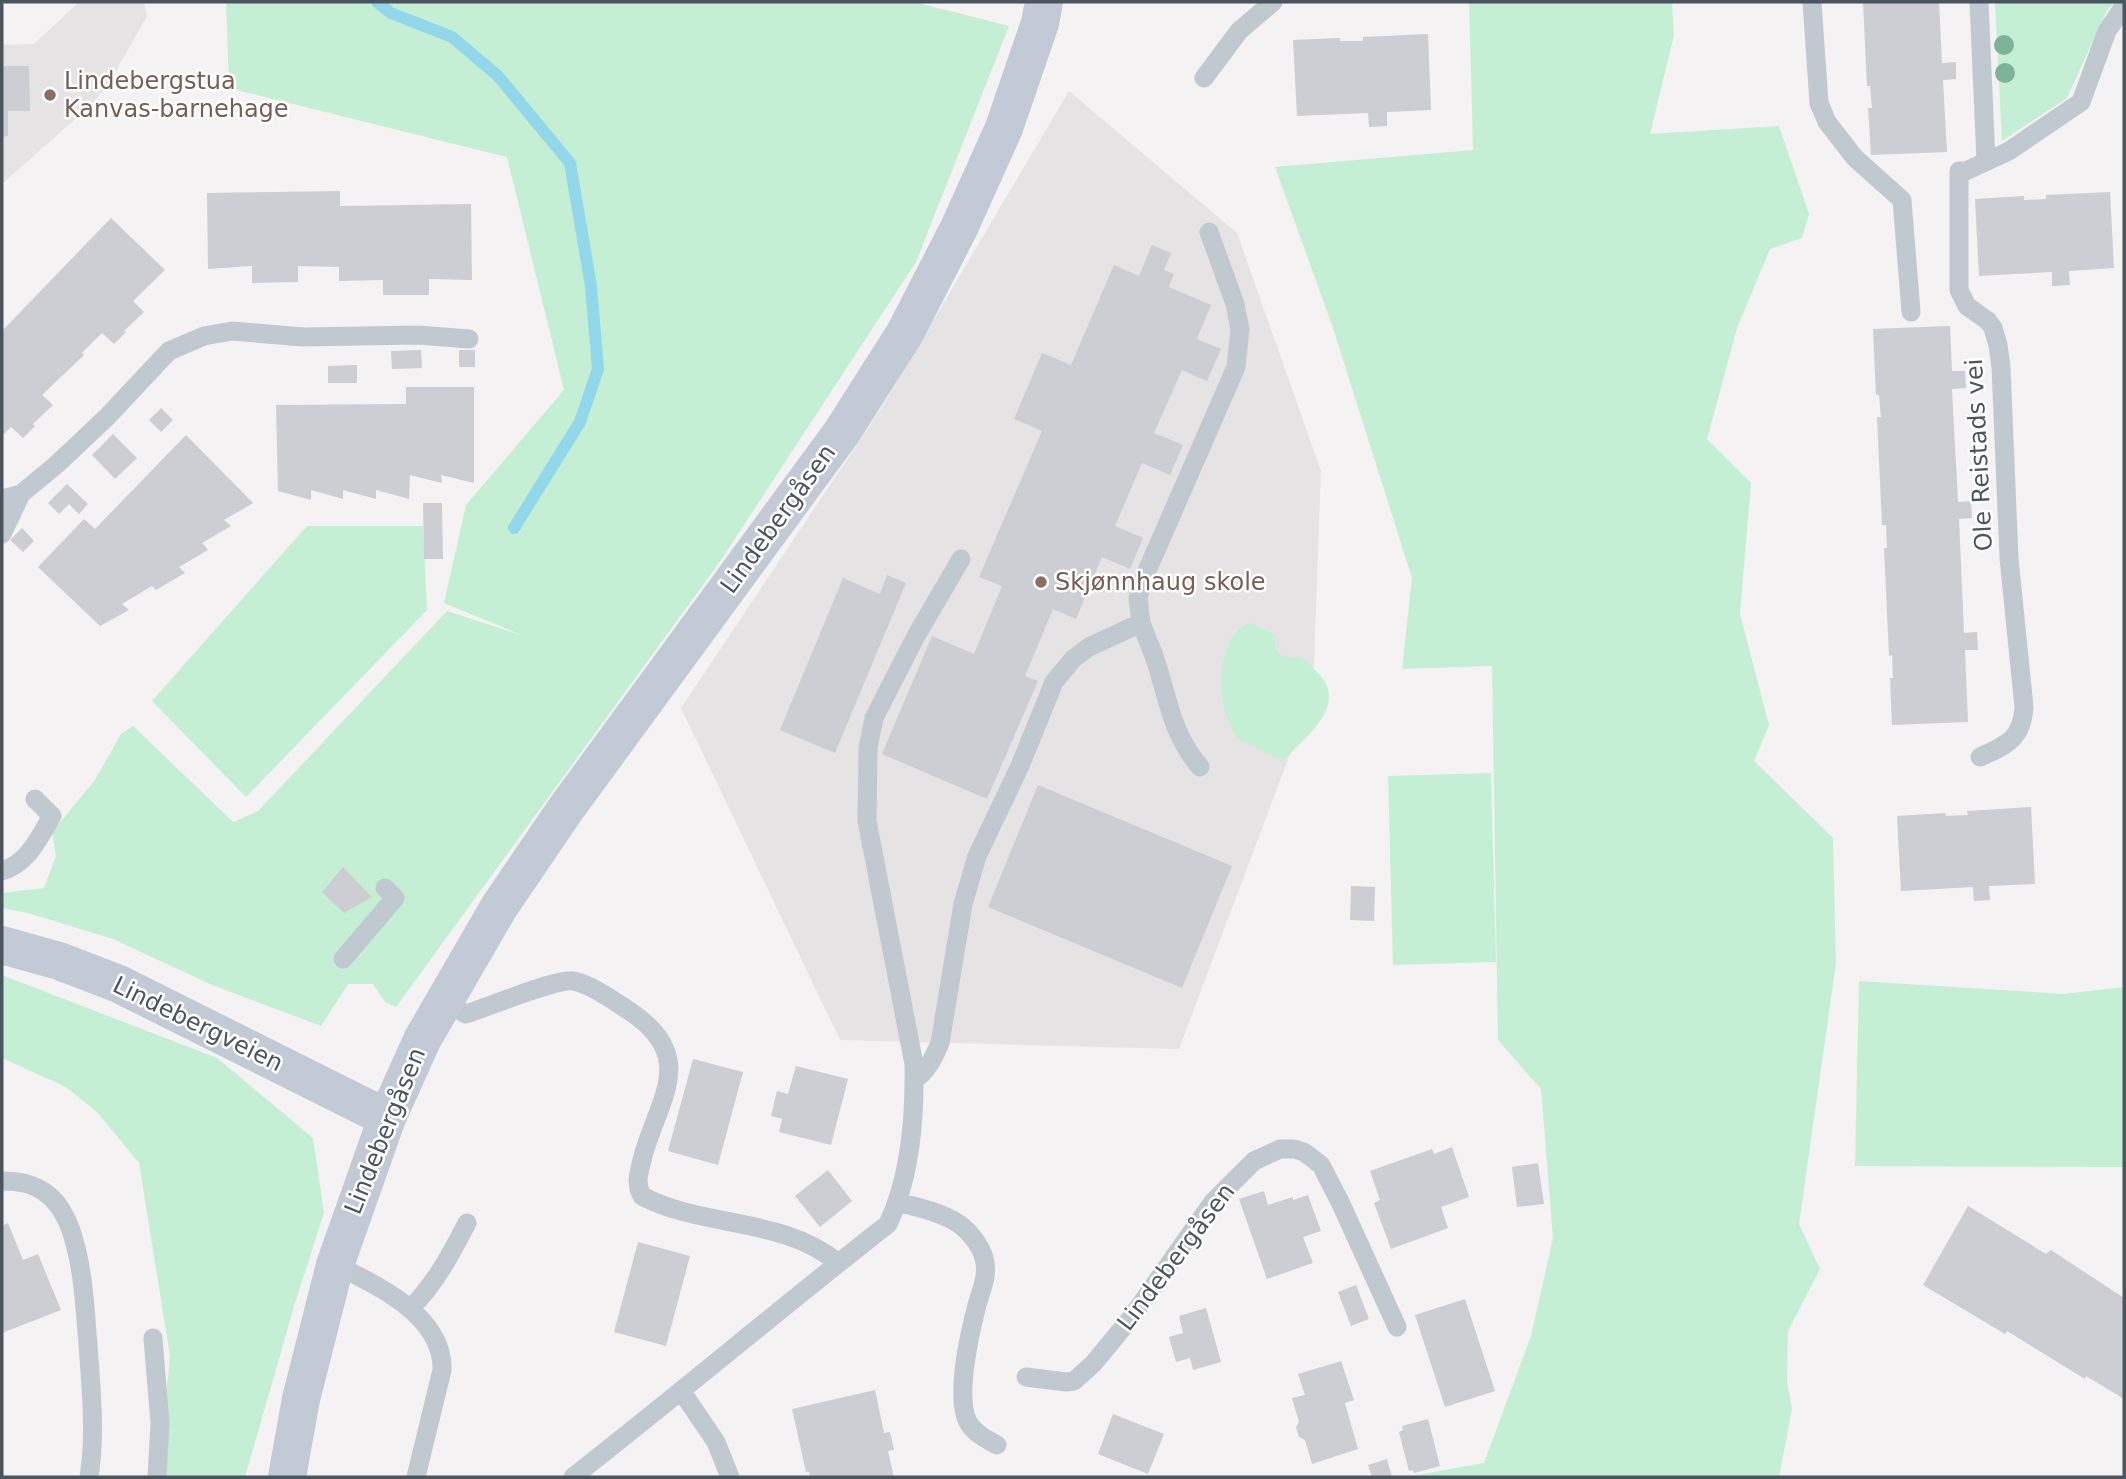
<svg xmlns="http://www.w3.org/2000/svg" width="2126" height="1479" font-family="'DejaVu Sans',sans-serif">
	<rect width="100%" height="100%" fill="#f4f2f2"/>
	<path fill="#e5e3e4" d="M79 2H144L147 16 108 85 91 105 2 184V45L34 44Z
		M1069 91 1237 233 1321 471 1313 693 1179 1049 840 1040 681 708 882 407Z"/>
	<path fill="#c4efd4" d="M226 2H914L1009 26 916 262 719 563 396 1007 385 1002 373 984H348L321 1026 210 984 113 939 28 913 2 908V893L44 888 56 856 52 832 95 780 121 734 133 726 233 822 258 811 447 611 524 636 444 603 466 505 564 390 507 157 229 88Z
		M1469 2H1672L1674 35 1650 134 1779 126 1809 214 1802 238 1770 249 1737 328 1707 439 1751 483 1740 614 1769 725 1754 761 1833 838 1836 963 1799 1224 1820 1269 1788 1331 1787 1382 1792 1409 1779 1477H1406L1484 1463 1531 1336 1553 1238 1541 1089 1498 1040 1492 666 1402 669 1412 578 1333 328 1275 167 1473 150Z
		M1995 2H2117L2107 10 2067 98 2002 141Z
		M307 526H423L427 610 246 797 152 701Z
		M1251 623 1275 635V648L1282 656C1289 658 1299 656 1304 659 1308 661 1313 668 1316 671 1351 704 1306 736 1283 761L1237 738C1231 728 1224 714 1223 702 1219 677 1222 630 1251 623Z
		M1491 773 1496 962 1393 965 1388 776Z
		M2 975 217 1058 313 1138 324 1213 295 1303 245 1477H158L170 1356 139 1163 97 1112 66 1087 2 1058Z
		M1859 981 2064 994 2124 987V1167L1855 1166Z"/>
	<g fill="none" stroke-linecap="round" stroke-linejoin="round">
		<path stroke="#92d8ea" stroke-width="12" d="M377 2 391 13 452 37 498 76 570 163 591 286 598 369 580 422 514 528"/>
	</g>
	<path fill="#ccced4" d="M1863 2H1939L1942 63 1956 62V79L1943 80 1947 152 1871 155 1868 108H1872L1870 86H1867Z
		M1428 34 1431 110 1387 112V126L1369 127 1368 113 1297 116 1293 40 1340 38V41H1363V37Z
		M2 66H29L30 111H8V136L2 137Z
		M340 191V206L471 204 472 280 429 279V295H383V280L339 281V267L298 266V282L252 283V266L208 269 207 193Z
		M2110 192 2114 268 2069 271 2070 285 2052 286V272L1979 276 1975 199 2024 196V200L2046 199V195Z
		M111 218 165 270 133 301 144 312 124 331 126 332 114 344 102 333 82 353 84 355 42 395 53 405 33 424 35 426 23 438 11 427 2 436V331Z
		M1152 245 1171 253 1164 270 1174 274 1169 287 1211 305 1197 339 1221 349 1207 381 1182 370 1154 433 1183 445 1170 475 1142 463 1115 526 1143 538 1130 569 1102 557 1076 619 1053 609 1025 676 1038 681 987 799 882 754 932 636 974 654 1002 586 979 577 1042 431 1014 419 1042 353 1071 365 1114 265 1139 276Z
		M1950 326 1952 371H1965L1966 388 1952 389 1958 502 1971 501 1972 518 1959 519 1964 633 1977 632 1978 650H1965L1968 722 1892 725 1890 678H1893L1892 655 1889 656 1884 548H1887L1886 525H1882L1877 417H1881L1879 395H1876L1873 329Z
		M421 350 422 368 392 369 391 351Z
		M459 350H475V367H459Z
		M357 365V383H328V366Z
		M406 387H474V483L441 475 442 483 410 475 409 499 376 490V499L343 490V499L311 490V500L278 491 276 405 406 404Z
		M161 408 173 420 161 432 149 420Z
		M113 434 137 458 115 479 92 455Z
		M186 435 253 503 224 520 231 526 202 543 208 550 179 567 185 573 156 590 152 586 122 604 129 610 100 626 38 567 84 519 95 529Z
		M67 484 88 504 79 514 69 504 59 514 48 503Z
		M423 503H442L443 559H424Z
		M22 528 34 541 23 552 10 540Z
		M887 575 906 583 835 753 780 730 843 578 880 594Z
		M1038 785 1232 866 1182 988 988 907Z
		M2031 807 2035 884 1989 886 1990 900 1974 901 1973 887 1901 891 1897 816 1945 813 1946 816 1968 815 1967 811Z
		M343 867 372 897 344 913 322 892Z
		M1351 886 1375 887 1374 921 1350 920Z
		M693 1059 743 1072 718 1165 668 1151Z
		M796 1066 848 1079 831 1145 779 1132 782 1119 771 1116 777 1091 788 1094Z
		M1452 1147 1469 1197 1441 1207 1448 1228 1391 1249 1374 1203 1380 1200 1370 1171 1432 1149 1434 1154Z
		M1538 1163 1544 1204 1517 1207 1512 1167Z
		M828 1170 852 1201 820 1227 795 1196Z
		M1264 1191 1268 1205 1293 1197V1200L1308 1195 1321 1231 1303 1237 1313 1263 1267 1279 1239 1199Z
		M1968 1206 2046 1254 2051 1250 2124 1298V1399L2086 1376 2085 1379 2007 1331 2005 1334 1923 1285Z
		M8 1223 23 1260 38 1254 61 1310 2 1333V1226Z
		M638 1242 690 1256 666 1346 614 1332Z
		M1356 1285 1369 1319 1351 1326 1338 1292Z
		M1465 1299 1495 1391 1445 1407 1415 1315Z
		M1206 1308 1221 1362 1193 1370 1190 1358 1176 1362 1169 1337 1183 1333 1179 1316Z
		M1341 1361 1354 1400 1345 1403 1358 1449 1312 1464 1305 1440 1299 1437 1296 1427 1299 1422 1292 1398 1305 1395 1298 1374Z
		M875 1390 884 1433 890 1432 894 1450 888 1451 894 1477H810L809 1472H806L792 1409Z
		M1113 1414 1164 1434 1148 1474 1098 1454Z
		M1428 1419 1440 1466 1414 1473 1413 1470 1409 1471 1399 1432 1403 1430 1402 1426Z
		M1387 1459 1392 1477H1372L1368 1465Z"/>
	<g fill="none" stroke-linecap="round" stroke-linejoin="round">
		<path stroke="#c1c9d0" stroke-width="19" d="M1812 2 1819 103 1827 122 1855 158 1902 200 1911 312
			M1979 2 1986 161
			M1204 78 1239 31 1273 2
			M2 499 21 494 56 465 106 418 169 351 204 336 232 331 303 337 418 335 469 339
			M2 534 21 494
			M1141 623C1146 637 1153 651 1157 665 1169 704 1173 735 1200 767
			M1980 757C2007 745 2022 739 2024 707L2009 558 2001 367 1998 345 1993 328 1988 321 1967 306 1959 290V171H1966L2009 151 2081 102 2107 31 2124 6
			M2 871C28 863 39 838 52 816L35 799
			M343 959 395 898 385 888
			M445 1002 466 1014C488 1007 557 978 574 981 594 986 614 1001 631 1012 701 1060 655 1102 641 1164 638 1176 636 1185 642 1196 702 1228 784 1217 838 1263
			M914 1080C927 1072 934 1057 940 1043L963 904 977 856 1020 766 1054 682 1073 659 1089 647 1141 623 1138 598 1143 580 1236 367 1240 329 1235 304 1209 232
			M2 1181C18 1181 33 1183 47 1194 62 1205 71 1227 75 1244 84 1276 85 1312 88 1344 91 1389 96 1434 89 1477
			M898 1202C918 1208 942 1212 959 1224 969 1231 981 1246 984 1258 989 1275 981 1290 977 1305 970 1332 955 1397 968 1422 974 1433 986 1439 997 1445
			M335 1265C377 1284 444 1317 442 1370L416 1477
			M410 1309C435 1284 451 1254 467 1223
			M153 1338 160 1424 157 1477
			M1026 1377 1066 1382 1074 1381 1093 1364 1131 1318 1213 1202 1254 1161 1280 1149H1294L1304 1152 1321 1165 1341 1204 1397 1327
			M682 1392 716 1442 730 1477
			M573 1477C679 1394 782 1307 888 1224 911 1175 915 1117 914 1064L867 821 868 748 874 718 916 636 961 559"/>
		<path stroke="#c1cad5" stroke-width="38" d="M2 945 59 961 119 984 387 1118
			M287 1477 301 1399 335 1265 387 1118 422 1040 499 907 565 810 842 432 905 333 959 228 1004 128 1040 23 1044 2"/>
	</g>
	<g fill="#7db497">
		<circle cx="2004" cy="45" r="10"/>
		<circle cx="2005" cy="73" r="10"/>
	</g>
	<g fill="#8d6e63" stroke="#fff" stroke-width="2.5">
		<circle cx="50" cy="95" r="7"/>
		<circle cx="1041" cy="582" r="7"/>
	</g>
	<g text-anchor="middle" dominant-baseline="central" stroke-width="5" stroke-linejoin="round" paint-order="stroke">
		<g font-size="24" fill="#785e54" stroke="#fff" text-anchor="start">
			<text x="64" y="81">Lindebergstua<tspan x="64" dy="28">Kanvas-barnehage</tspan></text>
			<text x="1055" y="582">Skjønnhaug skole</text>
		</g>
		<g font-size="24" fill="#4a555f" stroke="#fff">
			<text transform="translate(1979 455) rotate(-93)">Ole Reistads vei</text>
			<text transform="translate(778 519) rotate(-54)">Lindebergåsen</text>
			<text transform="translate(198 1024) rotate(26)">Lindebergveien</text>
			<text transform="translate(385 1131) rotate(-68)">Lindebergåsen</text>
			<text transform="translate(1176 1257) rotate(-53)">Lindebergåsen</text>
		</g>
	</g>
	<rect width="2126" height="1479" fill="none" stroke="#4a555f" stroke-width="7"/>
</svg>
